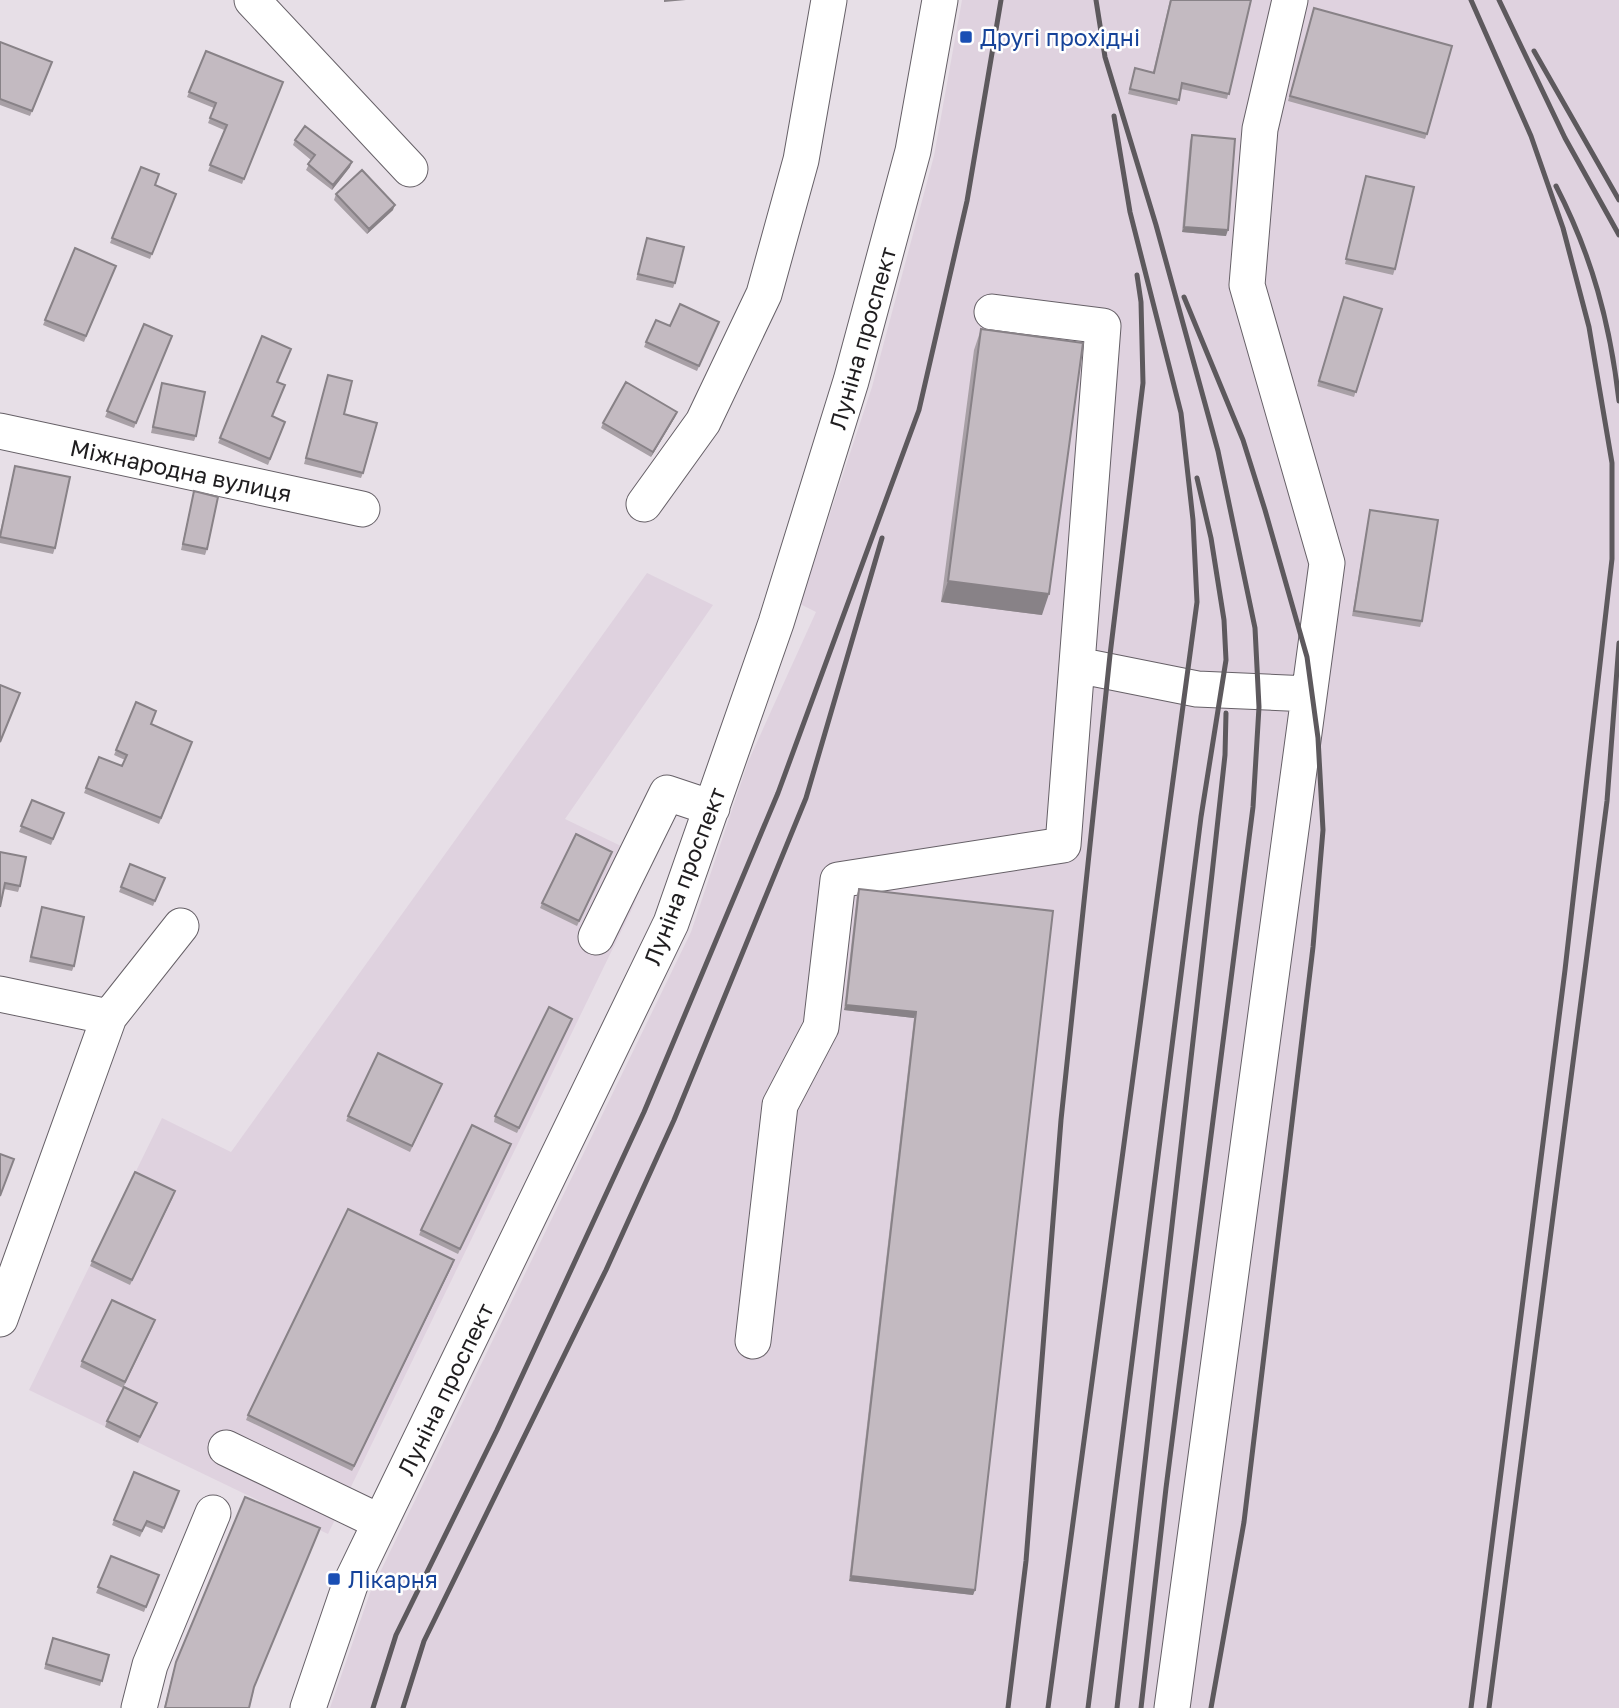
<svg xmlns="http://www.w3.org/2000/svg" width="1619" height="1708" font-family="'Golos Text',sans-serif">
	<rect width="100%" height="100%" fill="#e7dfe7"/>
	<path fill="#dfd2df" d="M962 0H1619V1708H330L370 1593 691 932 748 762 816 612 800 604 872 387 934 156Z
		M647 573 713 605 565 819 650 860 633 907 328 1534 29 1390 162 1118 231 1152Z"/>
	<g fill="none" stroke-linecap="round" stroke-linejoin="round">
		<g stroke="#666067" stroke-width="37">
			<path id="minor" d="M252 0 410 169
				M0 431 362 509
				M644 504 703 422 764 294 801 160 829 0
				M1077 665 1197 689 1309 694
				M596 937 667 793 712 808
				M0 994 109 1017
				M0 1319 109 1017 181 926
				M753 1341 780 1105 821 1027 838 880 1063 845 1103 326 992 312
				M226 1448 380 1522
				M139 1708 150 1665 213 1513
				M308 1708 350 1585 671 923 776 623 851 381 913 151 940 0
				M1172 1708 1327 563 1247 285 1260 129 1290 0"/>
		</g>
		<use href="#minor" stroke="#fff" stroke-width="35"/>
		<path stroke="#5d595d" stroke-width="5" d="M1096 0 1105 57 1156 225 1218 451 1255 628 1259 707 1253 807 1166 1488 1141 1708
			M1471 0 1531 136 1563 228 1589 327 1612 463V559L1565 970 1471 1708
			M1499 0 1565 138 1619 235
			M1534 51 1619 200
			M1556 186C1592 256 1610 323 1619 401
			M1184 297 1243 440 1265 510 1307 657 1318 738 1323 830 1313 947 1244 1522 1211 1708
			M373 1708 396 1635 497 1430 644 1112 778 793 919 410 967 201 1001 0
			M403 1708 424 1641 606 1270 674 1120 806 798 882 538
			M1008 1708 1026 1561 1061 1120 1110 655 1143 383 1141 302 1137 275
			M1048 1708 1197 602 1193 520 1181 413 1130 212 1114 116
			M1088 1708 1201 817 1226 660 1224 620 1211 538 1197 478
			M1117 1708 1212 874 1225 755 1226 713
			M1489 1708 1607 801 1619 643"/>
	</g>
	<path fill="#a8a0a6" d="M1170 0H1251L1227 99 1181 89 1177 105 1128 94 1135 68 1153 72Z
		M1313 13 1427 134 1425 139 1288 101Z
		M0 42 52 62 30 116 0 105Z
		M206 51 283 82 242 184 208 171 224 130 208 123 214 108 187 97Z
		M1192 135 1226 236 1182 232 1190 141Z
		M295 140 350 167 332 190 306 170 311 160 293 145Z
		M141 167 155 185 176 194 150 259 110 243Z
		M1366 176 1395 269 1393 275 1345 264Z
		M336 194 393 210 367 234 334 200Z
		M647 238 675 283 673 288 636 280Z
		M75 248 116 266 84 342 43 325Z
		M1344 297 1382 309 1354 397 1317 386Z
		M144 324 172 336 134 428 105 417Z
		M670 326 717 327 697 371 644 347 646 342Z
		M981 329 1042 615 941 602 974 350Z
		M262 336 278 382 272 416 285 422 268 465 218 443Z
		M328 375 344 414 363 473 361 478 304 464Z
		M162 383 196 436 194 441 151 433Z
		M675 417 651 457 601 428 603 423Z
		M15 466 55 548 53 554 0 543V532Z
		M194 491 207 549 205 555 181 550Z
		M1370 510 1422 621 1420 627 1352 616 1369 515Z
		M136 702 151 724 192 742 159 824 84 793 99 757 122 766 125 760 114 755Z
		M32 800 64 813 51 845 19 832Z
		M0 852 20 886 18 892 4 889Z
		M610 857 577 926 540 908 542 903Z
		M130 864 165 878 153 906 119 892Z
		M859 889 1053 911 975 1590 973 1595 849 1581 914 1018 844 1010 857 894Z
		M42 907 74 966 72 971 29 962Z
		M570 1024 517 1133 494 1122 495 1116Z
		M442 1084 410 1152 346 1121 348 1116Z
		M509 1149 458 1254 419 1235 421 1230Z
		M173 1197 130 1285 90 1266 92 1261Z
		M454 1260 352 1471 246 1420 248 1415Z
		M153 1326 123 1388 80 1367 82 1361Z
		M155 1408 138 1443 105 1427 107 1421Z
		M134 1472 179 1491 162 1533 145 1526 140 1537 112 1525Z
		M111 1556 159 1575 144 1612 96 1593Z
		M53 1638 109 1655 100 1686 44 1669Z
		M176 1662 254 1690 249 1708H164L173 1673Z"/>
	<path fill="#888287" d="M664 0H686L664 2Z
		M352 162 350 167 332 190 333 185Z
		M395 205 393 210 367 234 369 229Z
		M1184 227 1228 230 1226 236 1182 232Z
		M677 412 675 417 651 457 653 452Z
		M948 581 1049 594 1042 615 941 602Z
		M846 1005 916 1012 914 1018 844 1010Z
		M454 1260 452 1266 352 1471 354 1466Z
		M851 1576 975 1590 973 1595 849 1581Z"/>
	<path fill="#c3bac1" stroke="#888287" stroke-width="2" d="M1171 0H1251L1229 94 1182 83 1179 100 1130 89 1135 68 1154 73Z
		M1314 8 1452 46 1427 134 1290 96Z
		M0 42 52 62 32 111 0 99Z
		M206 51 283 82 244 179 210 165 227 125 210 118 216 103 189 92Z
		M305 126 352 162 333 185 308 164 315 155 295 140Z
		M1192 135 1235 139 1228 230 1184 227Z
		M141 167 159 174 155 185 176 194 152 254 112 238Z
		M362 170 395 205 369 229 336 194Z
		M1366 176 1414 187 1395 269 1346 259Z
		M647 238 684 247 675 283 638 274Z
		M75 248 116 266 86 336 45 320Z
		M1344 297 1382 309 1356 392 1319 381Z
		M680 304 719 322 699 366 646 342 656 320 670 326Z
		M144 324 172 336 136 423 107 411Z
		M981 329 1083 343 1049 594 948 581Z
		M262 336 291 349 277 382 285 385 272 416 285 422 270 459 220 438Z
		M328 375 352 381 344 414 377 423 363 473 306 458Z
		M626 382 677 412 653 452 603 423Z
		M162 383 205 392 196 436 153 427Z
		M15 466 70 477 55 548 0 537Z
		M194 491 218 497 207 549 183 544Z
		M1370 510 1438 520 1422 621 1354 611Z
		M0 685 20 693 0 742Z
		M136 702 156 711 151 724 192 742 161 818 86 788 99 757 122 766 127 755 116 750Z
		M32 800 64 813 53 839 21 826Z
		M576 834 612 852 579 921 542 903Z
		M0 852 26 857 20 886 5 883 0 907Z
		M130 864 165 878 155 901 121 887Z
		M859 889 1053 911 975 1590 851 1576 916 1012 846 1005Z
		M42 907 84 917 74 966 31 957Z
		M549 1007 572 1019 519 1128 495 1116Z
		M378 1053 442 1084 412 1146 348 1116Z
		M472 1125 511 1144 460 1249 421 1230Z
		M0 1154 14 1159 0 1196Z
		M135 1172 175 1191 132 1280 92 1261Z
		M348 1209 454 1260 354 1466 248 1415Z
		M112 1300 155 1320 125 1382 82 1361Z
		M124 1387 157 1403 140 1437 107 1421Z
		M134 1472 179 1491 164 1528 147 1521 142 1531 114 1520Z
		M245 1497 320 1528 254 1687 249 1708H165L176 1662Z
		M111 1556 159 1575 146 1607 98 1587Z
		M53 1638 109 1655 102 1681 46 1664Z"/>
	<g fill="#1a4fb4" stroke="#fff" stroke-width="2.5">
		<rect x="959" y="30" width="14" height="14" rx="3.5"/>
		<rect x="327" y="1572" width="14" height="14" rx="3.5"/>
	</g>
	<g text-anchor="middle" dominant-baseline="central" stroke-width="5" stroke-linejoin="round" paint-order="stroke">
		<g font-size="23" fill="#164399" stroke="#fff" text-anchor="start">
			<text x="980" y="37">Другі прохідні</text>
			<text x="348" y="1579">Лікарня</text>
		</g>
		<g font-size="23" fill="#1f1d1f" stroke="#fff">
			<text transform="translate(862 338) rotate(-74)">Луніна проспект</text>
			<text transform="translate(181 470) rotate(12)">Міжнародна вулиця</text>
			<text transform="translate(684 876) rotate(-69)">Луніна проспект</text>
			<text transform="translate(445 1389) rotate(-64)">Луніна проспект</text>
		</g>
	</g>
</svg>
